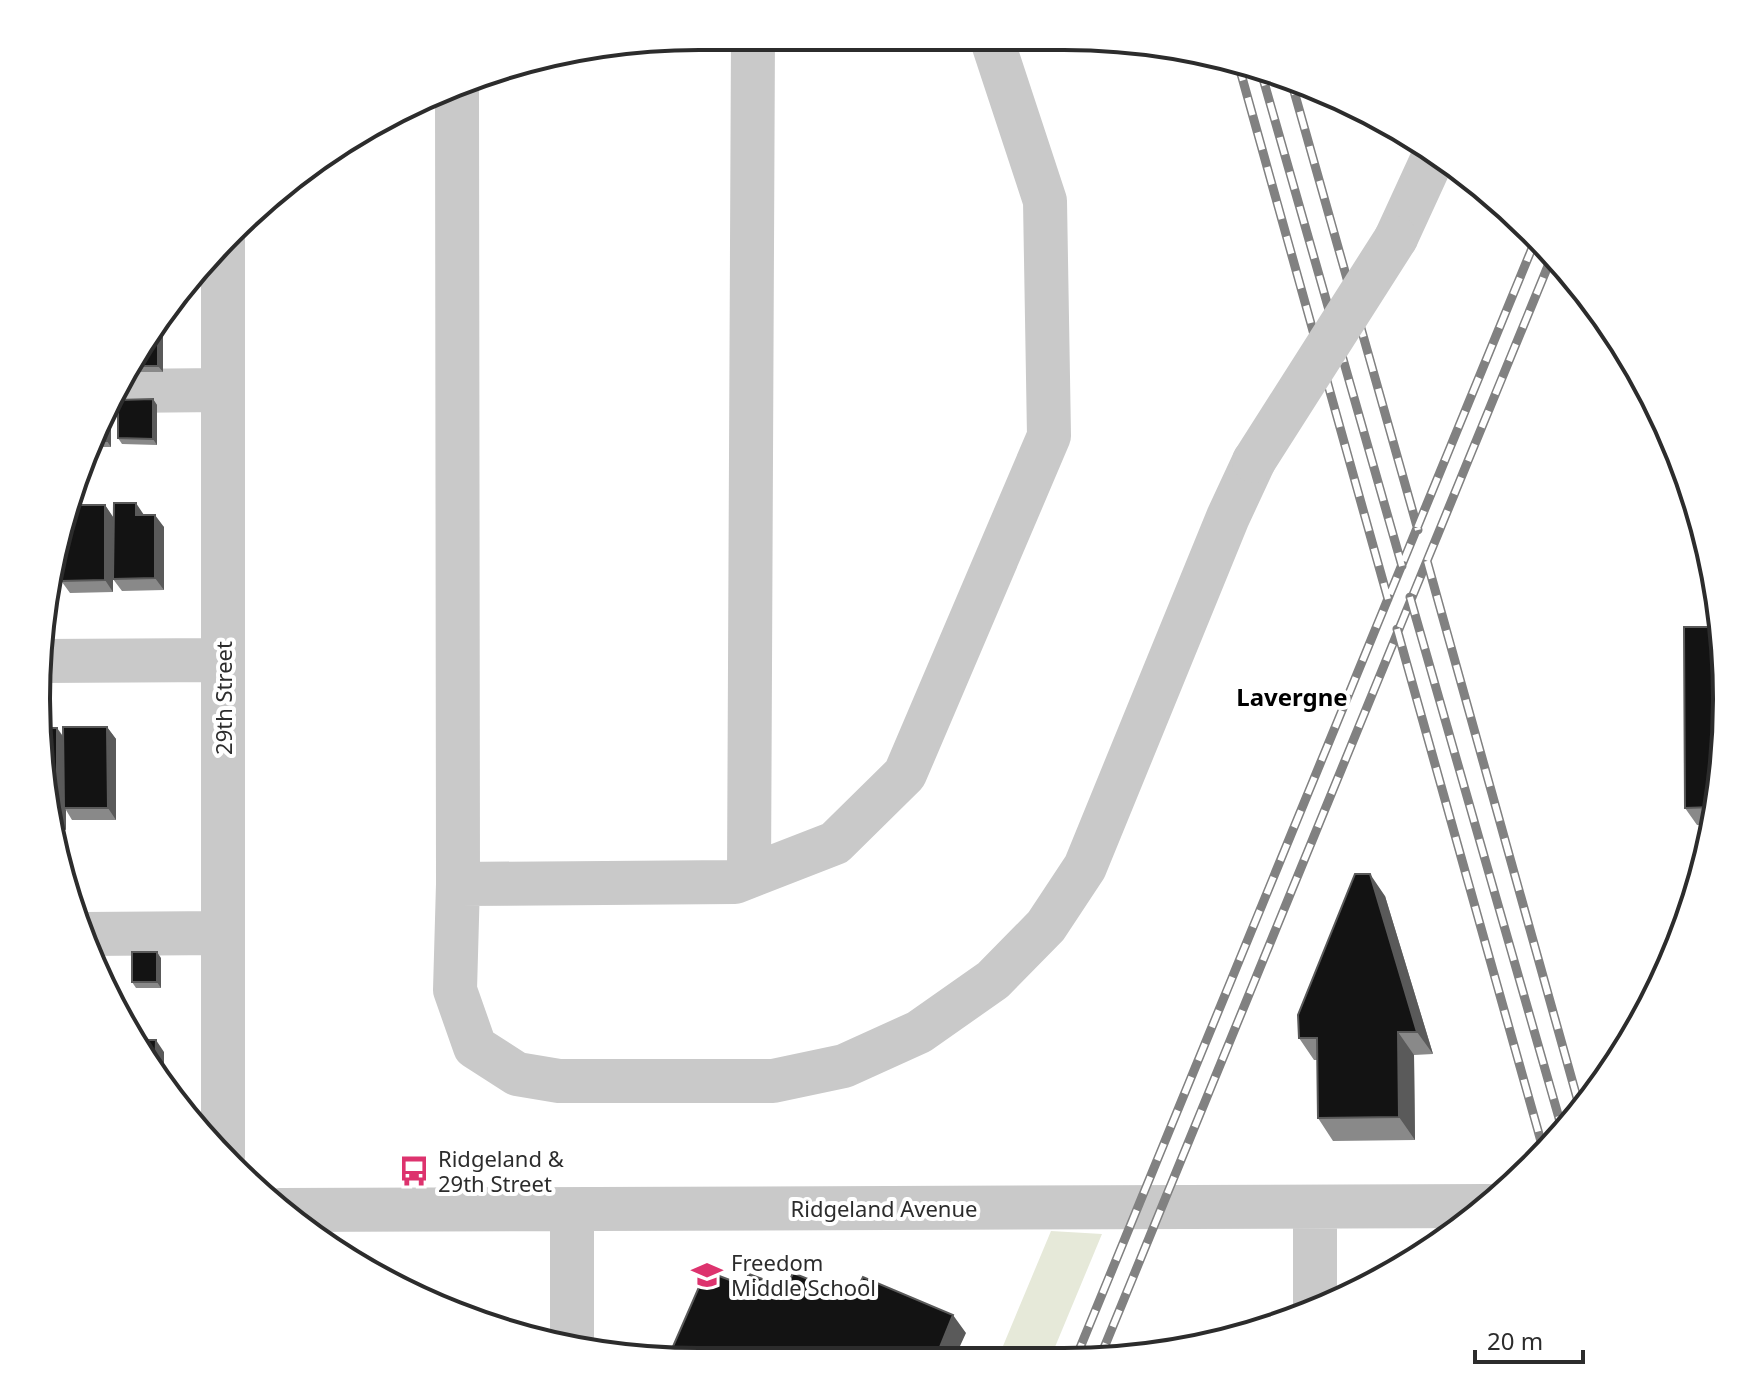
<svg xmlns="http://www.w3.org/2000/svg" width="1763" height="1398" font-family="'Noto Sans',sans-serif">
	<rect width="100%" height="100%" fill="#fff"/>
	<path fill="#e6e9d9" d="M1051 1231 1102 1234 1050 1359 998 1358Z"/>
	<g fill="none" stroke-linecap="round" stroke-linejoin="round">
		<path stroke="#c9c9c9" stroke-width="44" d="M457 88 458 884 735 882 835 843 905 774 1049 436 1045 201 991 37
			M1396 238 1435 153
			M115 391 223 390
			M41 661 223 660
			M749 876 753 36
			M458 884 455 990 475 1047 517 1074 559 1081H773L844 1066 919 1032 993 980 1046 926 1085 867 1228 517 1254 461
			M85 934 223 933
			M223 1157V239
			M1315 1207V1307
			M280 1210 1489 1206
			M572 1210V1349"/>
		<g stroke="#818181" stroke-width="9">
			<path id="rail" d="M1238 63 1388 599
				M1260 68 1402 566
				M1290 77 1418 530
				M1427 561 1581 1112
				M1410 597 1563 1132
				M1397 629 1544 1152
				M1075 1360 1535 241
				M1099 1360 1550 261"/>
		</g>
		<use href="#rail" stroke="#fff" stroke-width="6" stroke-dasharray="18" stroke-linecap="butt"/>
		<path stroke="#c9c9c9" stroke-width="44" d="M1254 461 1396 238"/>
	</g>
	<path fill="#898989" d="M156 327H158L163 333V372H128L125 367Z
		M153 399 157 405V445L122 444 118 438Z
		M109 405 111 408V447H92Z
		M105 505 113 517V592L70 593 62 582H51L59 527Z
		M144 515 164 527V590L122 591 113 579Z
		M107 727 116 739V820H72L66 810V830H53L40 728H57L63 736Z
		M1726 743 1712 825H1697L1685 808Z
		M1385 896 1433 1054 1414 1055 1415 1140 1333 1141 1318 1118 1317 1060H1314L1299 1038Z
		M161 958V988H136L132 982Z"/>
	<path fill="#5a5a5a" d="M158 327 163 333V372L158 366Z
		M153 399 157 405V445L153 439Z
		M109 405 111 408V447L107 441V411Z
		M136 503 144 515H136Z
		M105 505 113 517V592L105 580Z
		M65 511 66 582 57 570V538L59 527Z
		M155 515 164 527V590L155 578Z
		M1721 627 1726 743 1722 764Z
		M107 727 116 739V820L108 808Z
		M57 728 65 740 64 808 66 810V830L57 818Z
		M1370 874 1385 896 1433 1054 1417 1032Z
		M96 950 100 956V970L96 960Z
		M157 952 161 958V988L157 982Z
		M1398 1032 1414 1055 1415 1140 1399 1117Z
		M156 1040 164 1052V1085L155 1073Z
		M953 1315 966 1333 955 1357H936Z"/>
	<path fill="#131313" stroke="#5a5a5a" stroke-width="2" d="M156 327H158V366H126Z
		M153 399V439L118 438V400Z
		M107 411V441H94Z
		M114 503H136V515H155V578L113 579Z
		M68 505H105V580L61 581V521Z
		M57 538V570H53Z
		M1684 627H1721L1722 764 1715 807 1685 808Z
		M63 727H107L108 808H64Z
		M40 728H57V818H52Z
		M1355 874H1370L1417 1032H1398L1399 1117 1318 1118 1317 1038H1299L1298 1015Z
		M91 950H96V960Z
		M132 952H157V982H132Z
		M132 1040H156L155 1073Z
		M706 1271 743 1285 749 1274 786 1288 793 1273 853 1297 863 1277 953 1315 936 1357 671 1351Z"/>
	<defs>
		<g id="bus-bare" transform="scale(2.4)"><path d="M-5-6H5V4H4V6H2V4H-2V6H-4V4H-5ZM-3.5-4V0h7V-4ZM-3.5 1.2v1.5H-2V1.2ZM2 1.2v1.5H3.5V1.2Z" fill="#dd336e" stroke="#fff" stroke-width="2.5" paint-order="stroke"/></g>
		<g id="school-bare" transform="scale(2.4)"><path d="M0-5L7-2L0 1L-7-2ZM-4 1L0 2.5L4 1V4Q0 6-4 4Z" fill="#dd336e" stroke="#fff" stroke-width="2.5" paint-order="stroke"/></g>
	</defs>
	<g fill-rule="evenodd">
		<use href="#bus-bare" x="414" y="1171"/>
		<use href="#school-bare" x="707" y="1275"/>
	</g>
	<g text-anchor="middle" dominant-baseline="central" stroke-width="8" stroke-linejoin="round" paint-order="stroke">
		<g font-size="22" fill="#2c2c2c" stroke="#fff">
			<text transform="translate(223 698) rotate(-90)">29th Street</text>
			<text x="884" y="1208">Ridgeland Avenue</text>
		</g>
		<g font-size="22" fill="#2c2c2c" stroke="#fff" text-anchor="start">
			<text x="438" y="1158">Ridgeland &amp;<tspan x="438" dy="25">29th Street</tspan></text>
			<text x="731" y="1262">Freedom<tspan x="731" dy="25">Middle School</tspan></text>
		</g>
		<g font-size="24" font-weight="bold" fill="#000" stroke="#fff">
			<text x="1292" y="696">Lavergne</text>
		</g>
	</g>
	<path d="M0 0H1763V1398H0ZM699 50H1064A649 649 0 0 1 1713 699V699A649 649 0 0 1 1064 1348H699A649 649 0 0 1 50 699V699A649 649 0 0 1 699 50Z" fill="#fff" fill-rule="evenodd"/>
	<path fill="none" stroke="#2c2c2c" stroke-width="4" d="M699 50H1064A649 649 0 0 1 1713 699V699A649 649 0 0 1 1064 1348H699A649 649 0 0 1 50 699V699A649 649 0 0 1 699 50Z"/>
	<path d="M1475 1350v12h108v-12" fill="none" stroke="#2c2c2c" stroke-width="4"/>
	<text x="1487" y="1350" font-size="24" fill="#2c2c2c" stroke="#ffffff" stroke-width="6" paint-order="stroke">20 m</text>
</svg>
